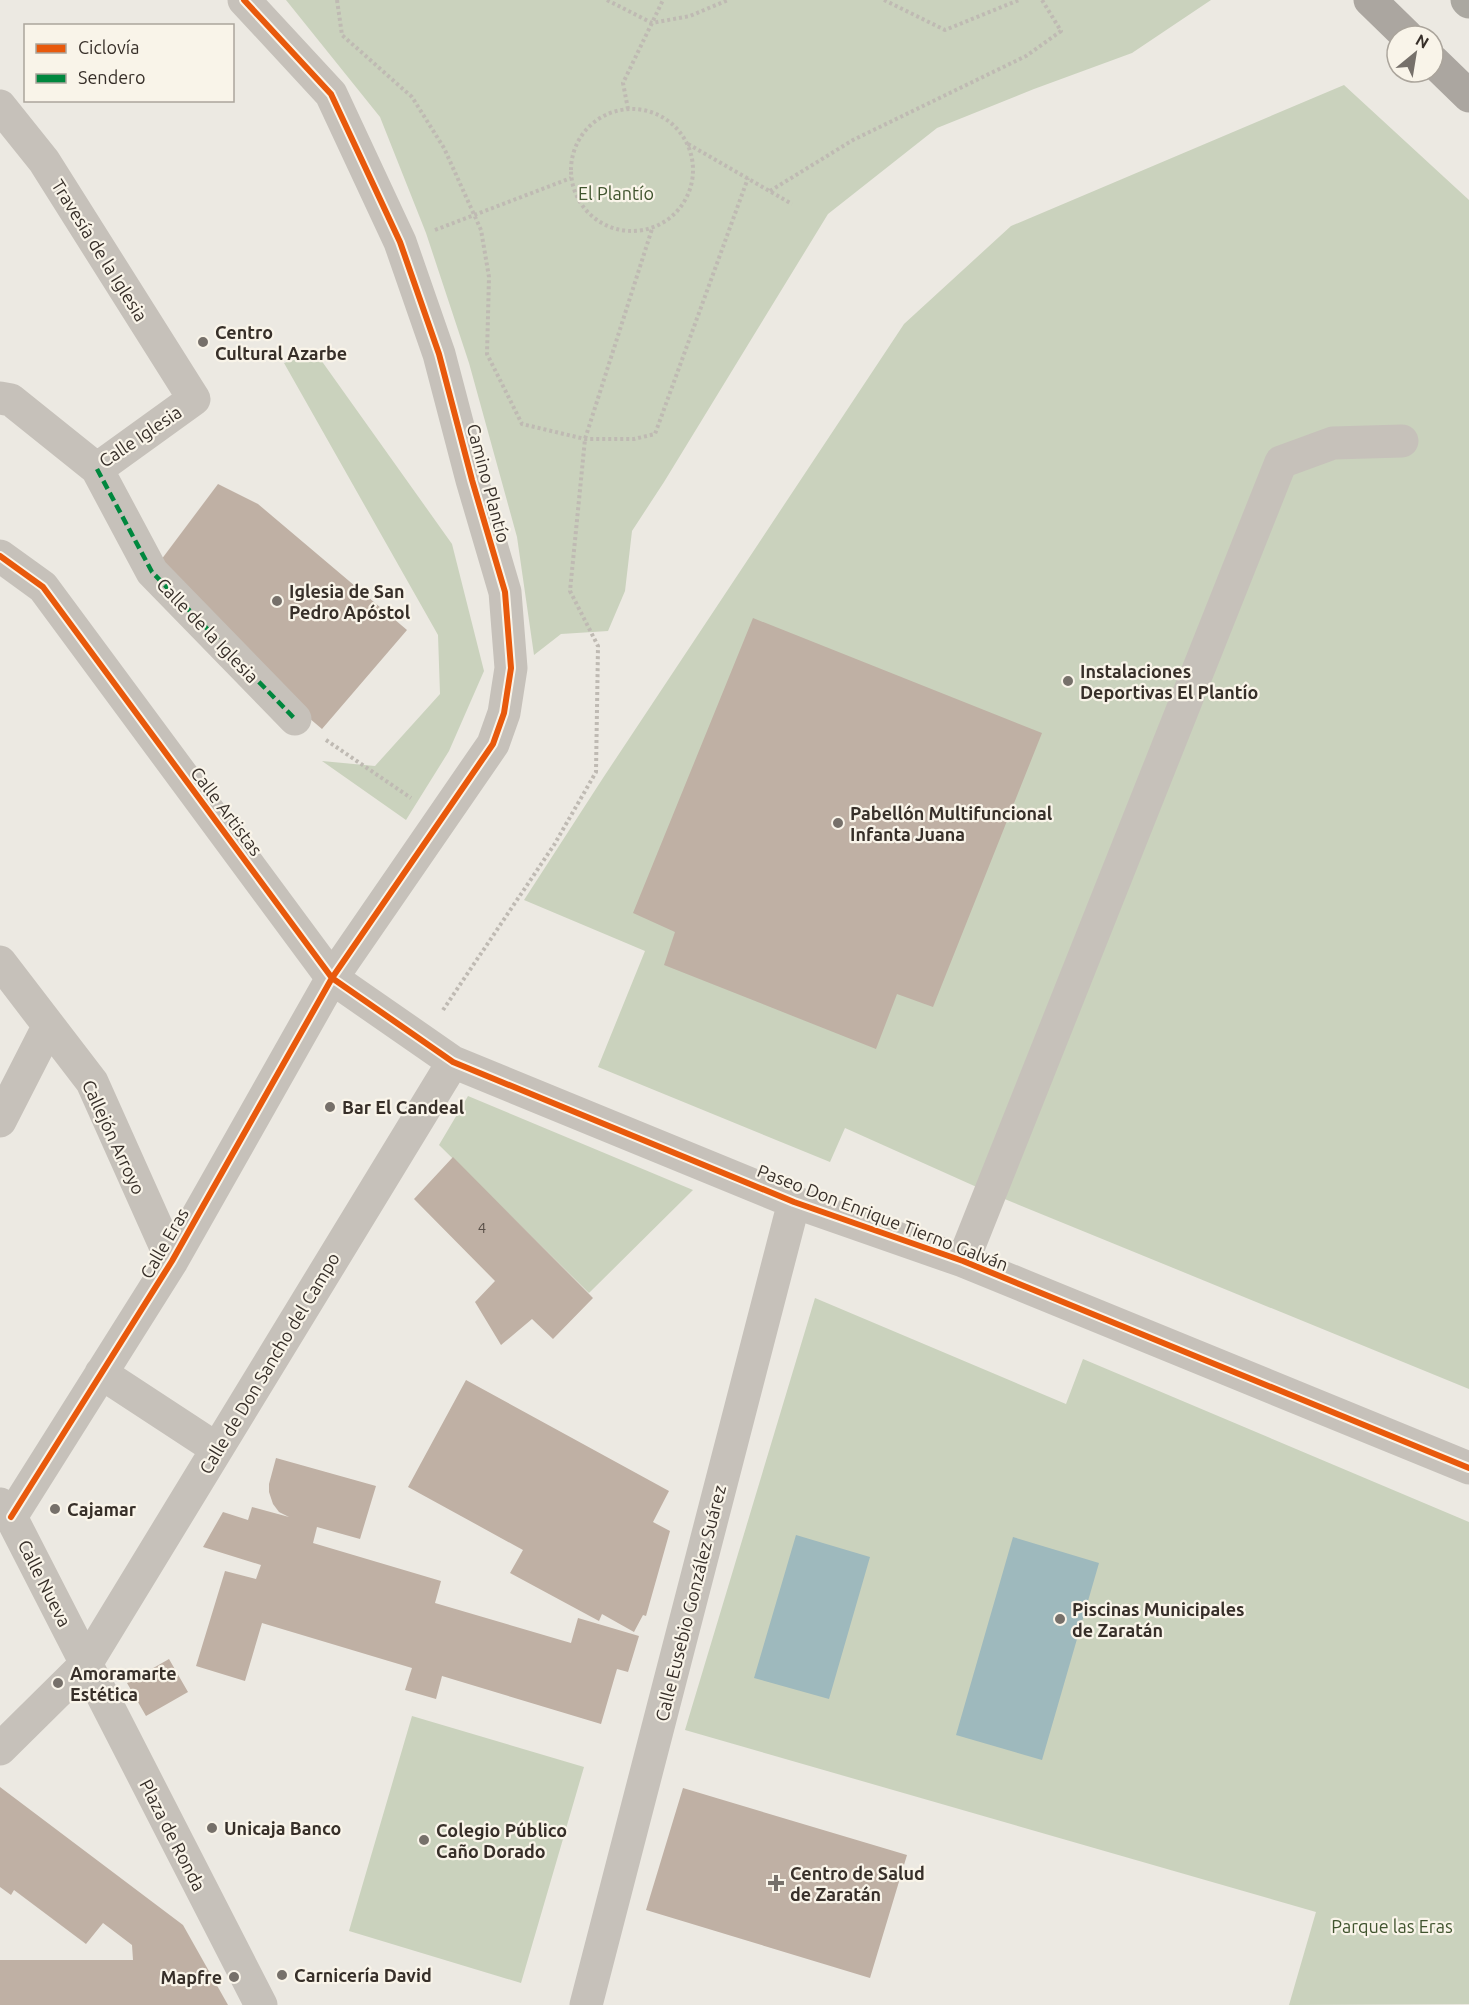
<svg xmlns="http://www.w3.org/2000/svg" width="1469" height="2005" font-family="Ubuntu,sans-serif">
	<rect width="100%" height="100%" fill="#ece9e2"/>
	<path fill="#cad2bd" d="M286 0H1211L1132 53 1034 89 937 128 828 214 664 482 632 531 625 591 608 631 561 634 534 655 517 537 469 363 426 233 380 117Z
		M1344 85 1469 200V1389L990 1193 845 1128 830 1162 598 1067 645 951 524 900 603 778 904 324 1011 226Z
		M316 353 452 544 484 671 449 751 406 820 322 761 375 766 440 694 438 635 284 363Z
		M468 1096 693 1190 589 1293 439 1145Z
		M815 1298 1066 1404 1083 1359 1469 1522V2004L1289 2005 1316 1912 685 1730Z
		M412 1716 584 1767 521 1983 349 1931Z"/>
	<path fill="#9eb9bd" d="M796 1535 870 1557 829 1699 754 1678Z
		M1013 1537 1099 1563 1042 1760 956 1735Z"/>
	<path fill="#bfb0a4" d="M218 484 258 504 407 630 322 729 222 644 152 572Z
		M753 618 1042 733 933 1007 897 994 876 1049 664 965 675 932 633 913Z
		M453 1157 593 1298 553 1339 532 1319 501 1345 475 1302 495 1281 414 1199Z
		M466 1380 669 1491 653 1522 670 1531 646 1616 643 1615 634 1632 602 1614 599 1621 510 1573 523 1550 408 1487Z
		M276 1458 376 1486 360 1539 317 1527 313 1543 441 1581 435 1603 571 1643 578 1618 639 1636 628 1672 617 1669 601 1724 442 1676 436 1699 405 1690 412 1668 262 1623 245 1681 196 1666 225 1571 256 1579 261 1565 203 1547 223 1512 248 1520 252 1507 289 1517 279 1512 273 1504 269 1492V1484Z
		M169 1659 188 1692 146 1716 127 1683Z
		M0 1787 183 1925 228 2005H0V1960H133L132 1945 103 1923 86 1944 14 1890 11 1895 0 1887Z
		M683 1788 907 1855 870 1978 646 1910Z"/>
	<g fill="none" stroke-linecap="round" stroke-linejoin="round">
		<path stroke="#bfbab3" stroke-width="4" stroke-dasharray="3 3" stroke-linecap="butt" d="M337 0 342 35 412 97 444 148 481 230 489 277 487 354 522 424 585 439H634L655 434 748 178
			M607 0 652 23 690 16 728 0
			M884 0 945 30 1019 0
			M571 170a61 61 0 1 1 122 0a61 61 0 1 1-122 0Z
			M628 109 623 83 663 0
			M688 144 792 204
			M770 191 853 140 1026 56 1061 31 1042 0
			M435 230 571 178
			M326 740 411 798
			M443 1010 554 845 596 772 598 646 570 591 585 439 652 229"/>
		<path stroke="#c6c1ba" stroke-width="33" d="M0 106 44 161 194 399 97 469 11 400 0 398
			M97 469 152 572 295 719
			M0 556 43 587 332 978 453 1062 794 1202 963 1261 1469 1468
			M0 962 92 1082 172 1261
			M0 1121 48 1027
			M963 1261 1281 462 1333 443 1402 441
			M101 1373 217 1449
			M0 1504 11 1517 261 2005
			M11 1517 172 1261 332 978 493 744 504 713 511 668 505 592 472 480 439 354 400 242 331 94 244 0
			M0 1749 86 1664 453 1062
			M586 2005 794 1202"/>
		<path stroke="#aba6a0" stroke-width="33" d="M1370 0 1407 36
			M1433 61 1469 96"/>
		<path stroke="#aba8a1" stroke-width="33" d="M1467 0 1469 2"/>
		<path stroke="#00873e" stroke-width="4.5" stroke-dasharray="9 4.5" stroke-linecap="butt" d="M97 469 152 572 295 719"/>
		<g stroke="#f9f4e9" stroke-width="10">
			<path id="cycleway" d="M0 556 43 587 332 978 453 1062 794 1202 963 1261 1469 1468
				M11 1517 172 1261 332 978 493 744 504 713 511 668 505 592 472 480 439 354 400 242 331 94 244 0"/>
		</g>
		<use href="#cycleway" stroke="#e8590c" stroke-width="6"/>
	</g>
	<g fill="#76706a" stroke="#f9f4e9" stroke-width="2">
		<circle cx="203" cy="342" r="6"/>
		<circle cx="277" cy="601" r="6"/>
		<circle cx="1068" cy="681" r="6"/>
		<circle cx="838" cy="823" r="6"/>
		<circle cx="330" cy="1107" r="6"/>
		<circle cx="55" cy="1509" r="6"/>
		<circle cx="1060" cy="1619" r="6"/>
		<circle cx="58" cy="1683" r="6"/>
		<circle cx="212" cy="1828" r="6"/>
		<circle cx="424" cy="1840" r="6"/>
		<path d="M773 1874h6v6h6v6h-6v6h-6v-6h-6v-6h6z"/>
		<circle cx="282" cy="1975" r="6"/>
		<circle cx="234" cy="1977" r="6"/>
	</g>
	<g text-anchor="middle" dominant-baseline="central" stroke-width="4.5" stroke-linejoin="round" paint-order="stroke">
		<g font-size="15" fill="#594f48">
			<text x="482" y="1227">4</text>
		</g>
		<g font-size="18" fill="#40542e" stroke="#f9f4e9">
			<text x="616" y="193">El Plantío</text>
			<text x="1392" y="1926">Parque las Eras</text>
		</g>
		<g font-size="18" fill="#372f29" stroke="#f9f4e9">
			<text transform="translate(100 250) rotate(58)">Travesía de la Iglesia</text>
			<text transform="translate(140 436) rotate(-34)">Calle Iglesia</text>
			<text transform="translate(489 483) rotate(75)">Camino Plantío</text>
			<text transform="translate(208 630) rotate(46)">Calle de la Iglesia</text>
			<text transform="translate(227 811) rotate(53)">Calle Artistas</text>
			<text transform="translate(114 1137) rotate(65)">Callejón Arroyo</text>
			<text transform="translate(883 1217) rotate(21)">Paseo Don Enrique Tierno Galván</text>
			<text transform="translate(164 1243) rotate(-60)">Calle Eras</text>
			<text transform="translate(269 1363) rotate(-59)">Calle de Don Sancho del Campo</text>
			<text transform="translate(45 1583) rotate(63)">Calle Nueva</text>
			<text transform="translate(690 1603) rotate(-76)">Calle Eusebio González Suárez</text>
			<text transform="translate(173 1835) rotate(63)">Plaza de Ronda</text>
		</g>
		<g font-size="18" font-weight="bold" fill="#372f29" stroke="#f9f4e9" text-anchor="start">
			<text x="215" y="332">Centro<tspan x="215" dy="21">Cultural Azarbe</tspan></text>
			<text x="289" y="591">Iglesia de San<tspan x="289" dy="21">Pedro Apóstol</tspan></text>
			<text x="1080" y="671">Instalaciones<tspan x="1080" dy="21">Deportivas El Plantío</tspan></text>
			<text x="850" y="813">Pabellón Multifuncional<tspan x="850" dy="21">Infanta Juana</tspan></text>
			<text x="342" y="1107">Bar El Candeal</text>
			<text x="67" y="1509">Cajamar</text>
			<text x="1072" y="1609">Piscinas Municipales<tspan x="1072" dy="21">de Zaratán</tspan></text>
			<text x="70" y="1673">Amoramarte<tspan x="70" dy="21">Estética</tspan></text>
			<text x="224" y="1828">Unicaja Banco</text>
			<text x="436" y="1830">Colegio Público<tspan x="436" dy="21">Caño Dorado</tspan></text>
			<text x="790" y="1873">Centro de Salud<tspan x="790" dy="21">de Zaratán</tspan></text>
			<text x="294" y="1975">Carnicería David</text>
			<text x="222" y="1977" text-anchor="end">Mapfre</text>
		</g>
	</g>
	<rect x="24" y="24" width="210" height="78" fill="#f9f4e9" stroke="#aba59c" stroke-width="1.5"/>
	<rect x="36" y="44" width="30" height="9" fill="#e8590c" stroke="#aba59c" stroke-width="1.5"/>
	<text x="78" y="54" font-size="18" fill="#372f29">Ciclovía</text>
	<rect x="36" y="74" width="30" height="9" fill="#00873e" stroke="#aba59c" stroke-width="1.5"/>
	<text x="78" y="84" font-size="18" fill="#372f29">Sendero</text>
	<g transform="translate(1415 54) rotate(30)"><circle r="28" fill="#f9f4e9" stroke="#aba59c" stroke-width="1.5"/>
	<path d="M0-4.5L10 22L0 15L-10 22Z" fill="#76706a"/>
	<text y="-9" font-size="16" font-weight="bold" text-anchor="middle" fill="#372f29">N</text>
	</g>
</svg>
